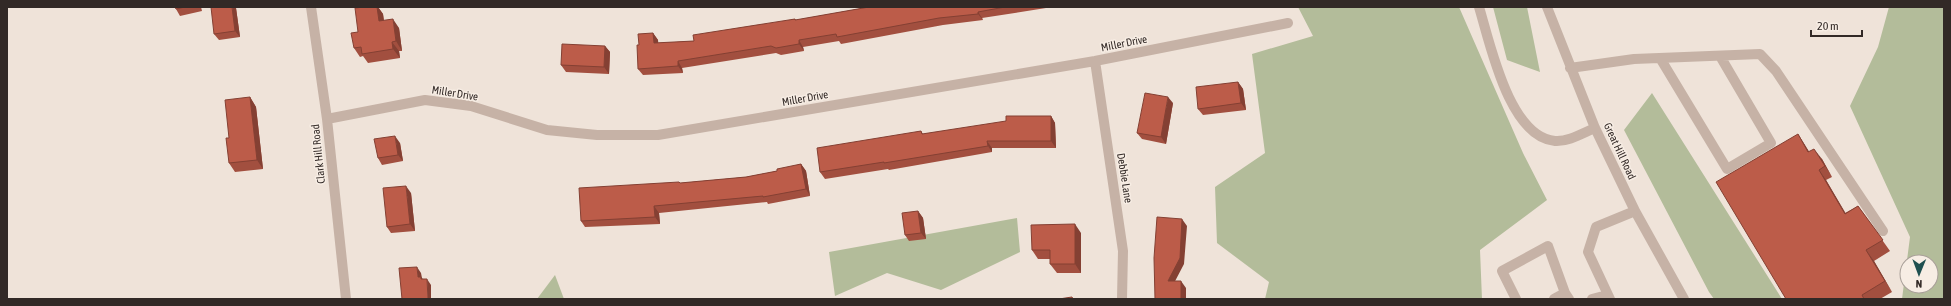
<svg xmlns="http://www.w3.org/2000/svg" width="1951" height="306" font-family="'Asap Condensed',sans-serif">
	<rect width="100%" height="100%" fill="#efe3d9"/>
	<path fill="#b3bc9a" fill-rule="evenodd" d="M1298 7H1459L1523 153 1547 200 1480 250 1482 299H1265L1269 282 1217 243 1215 187 1265 153 1252 54 1313 36Z
		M1493 7H1527L1540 72 1507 60Z
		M1889 7H1944V299H1902L1910 237 1850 106 1878 47ZM1907 262H1931V286H1907Z
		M1652 93 1782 299H1714L1709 292 1624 130Z
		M1017 218 1020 252 941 290 887 273 835 296 829 252Z
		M555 275 564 299H537Z"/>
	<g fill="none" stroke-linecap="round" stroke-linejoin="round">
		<path stroke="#c6b2a6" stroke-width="10" d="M311 7 327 119 346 299
			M1479 7C1490 43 1509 137 1555 141 1568 142 1583 133 1595 128
			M1547 7 1595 128 1635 211 1684 299
			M1660 58 1727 169 1771 143 1720 56
			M1095 61 1123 251 1122 299
			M1570 68 1634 59 1760 54 1776 71 1883 231
			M327 119 425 100 471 106 547 130 597 135H658L1095 61 1288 23
			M1516 299 1502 271 1548 246 1565 293 1569 299
			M1554 299 1565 293
			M1592 299 1607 295
			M1610 299 1588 252 1596 227 1635 211"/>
	</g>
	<path fill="#a24f3f" d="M175 7H201L202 11 180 16 176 9Z
		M364 7H378L383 14 384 21 399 28 402 51H399L400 58 368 63 363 56 360 57 354 48 358 32Z
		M869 7H1046V8L982 18 983 20 943 25 841 44 839 41 803 47 804 51 781 55 776 53 682 68 683 73 643 75 638 69 639 45 653 33 658 40V43L694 41 795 19 796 20Z
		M236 8 240 37 219 40 214 34Z
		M605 46 610 52 609 74 566 72 561 65Z
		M1238 82 1243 89 1246 110 1203 115 1198 109Z
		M250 97 256 107 263 169 235 172 229 163V138Z
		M1173 103 1166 144 1142 139 1137 133Z
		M1051 116 1055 123 1056 148H992V152L889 170 888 169 825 179 820 172 921 131 923 134Z
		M1798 134 1809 152 1822 159 1832 177 1826 180 1845 213 1858 206 1890 251 1874 261 1892 292 1880 299H1786Z
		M400 143 403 161 382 165 378 158Z
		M801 164 806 171 810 196 768 204 767 202 659 213 660 224 585 227 581 221 681 183 746 177 777 171Z
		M411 193 415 231 391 233 387 227Z
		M918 211 923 218 926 239 909 241 905 235Z
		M1081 233V273H1057L1050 264V259H1038L1032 250Z"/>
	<path fill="#844033" d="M232 7H235L236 8 240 37 235 31Z
		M377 7H378L383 14 385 30 379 21Z
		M978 12 982 18 983 20 978 14Z
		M393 19 399 28 402 51 396 41Z
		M653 33 658 40 659 50 654 43Z
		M799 40 803 47 804 51 799 44Z
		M392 42 399 51 400 58 393 49Z
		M605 46 610 52 609 74 604 67Z
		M678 61 682 68 683 73 678 66Z
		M1238 82 1243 89 1246 110 1241 103Z
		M250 97 256 107 263 169 257 160Z
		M1168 97 1173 103 1166 144 1161 137Z
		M1051 116 1055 123 1056 148 1051 141Z
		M1798 134 1805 145 1816 163 1808 152Z
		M395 136 400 143 403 161 398 155Z
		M987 141 992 148V152L988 146Z
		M1814 149 1822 159 1832 177 1825 166Z
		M801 164 806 171 810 196 806 189Z
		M1819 170 1826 180 1852 224 1845 214Z
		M406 186 411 193 415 231 410 224Z
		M654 206 659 213 660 224 655 217Z
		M918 211 923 218 926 239 921 233Z
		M1182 219 1187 226 1184 264 1172 287 1168 281Z
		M1075 224 1081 233V273L1075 264Z
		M1866 250 1874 261 1892 292 1885 281Z
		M417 267 421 273 422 278 425 282 418 277Z
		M427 279 431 285V299H428Z
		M1181 281 1186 288V299H1181Z"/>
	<path fill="#bc5c49" stroke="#844033" d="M175 7H185L176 9Z
		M211 7H232L235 31 214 34Z
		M364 7H377L379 21 393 19 396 41 392 42 393 49 362 54 361 47 354 48 351 33 358 32 355 8Z
		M869 7H1005L978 12V14L939 18 837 37 836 34 799 40V44L776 48 771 46 678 61V66L638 69 637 45H639L638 34 653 33 654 43 694 41 693 35 795 19V20Z
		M562 44 605 46 604 67 561 65Z
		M1238 82 1241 103 1198 109 1196 87Z
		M1145 93 1168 97 1161 137 1137 133Z
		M250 97 257 160 229 163 226 138H229L225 100Z
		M1006 116H1051V141H987L988 146 884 163V162L820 172 817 148 921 131 922 134 1006 121Z
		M1798 134 1808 152 1814 149 1825 166 1819 170 1845 214 1858 206 1883 240 1866 250 1885 281 1862 295 1864 299H1786L1716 182Z
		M395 136 398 155 378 158 374 139Z
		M801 164 806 189 763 197V196L654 206 655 217 581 221 579 188 679 182 680 183 746 177 777 171V169Z
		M406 186 410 224 387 227 383 188Z
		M918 211 921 233 905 235 902 213Z
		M1157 217 1182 219 1180 258 1168 281H1181V299H1155L1154 258Z
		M1075 224V264H1050V250H1032L1031 225Z
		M417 267 418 277H421V279H427L428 299H402L399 268Z
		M1072 297 1073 299H1059Z"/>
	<g text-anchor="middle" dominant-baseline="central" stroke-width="3" stroke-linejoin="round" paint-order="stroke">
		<g font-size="11" fill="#322926" stroke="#f7ede4">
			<text transform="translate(1124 43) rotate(-11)">Miller Drive</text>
			<text transform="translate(455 93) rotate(9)">Miller Drive</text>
			<text transform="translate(805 98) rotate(-10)">Miller Drive</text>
			<text transform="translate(1620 151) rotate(65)">Great Hill Road</text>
			<text transform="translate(318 154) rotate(-96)">Clark Hill Road</text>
			<text transform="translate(1125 178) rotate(81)">Debbie Lane</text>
		</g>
	</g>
	<rect width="1951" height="306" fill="none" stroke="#322926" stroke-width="16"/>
	<g transform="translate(1919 274) rotate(181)"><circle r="19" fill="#f7ede4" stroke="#a89f98"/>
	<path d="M0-3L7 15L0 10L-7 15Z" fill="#1f5050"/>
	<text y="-6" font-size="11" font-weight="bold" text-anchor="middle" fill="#322926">N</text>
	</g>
	<path d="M1811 30v6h51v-6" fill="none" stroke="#322926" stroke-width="2"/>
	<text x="1817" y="30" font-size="12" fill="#322926" stroke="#f7ede4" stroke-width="3" paint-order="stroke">20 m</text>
</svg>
